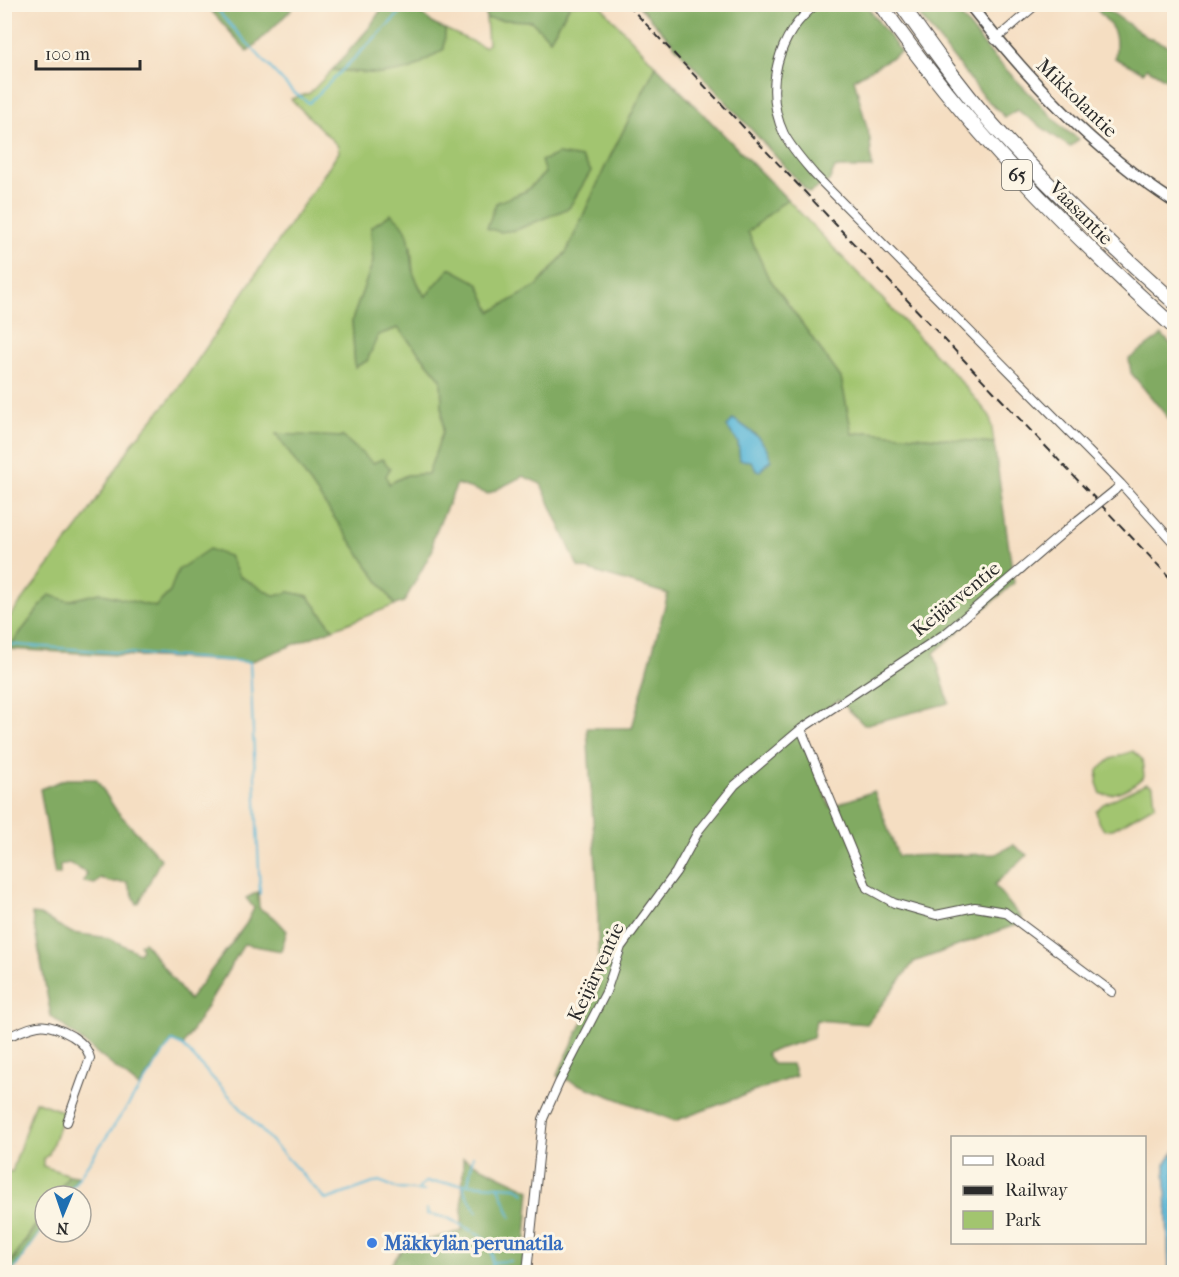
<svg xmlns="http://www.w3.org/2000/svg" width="1179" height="1277" font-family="'IM FELL French Canon',serif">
	<rect width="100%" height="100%" fill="#fcf5e5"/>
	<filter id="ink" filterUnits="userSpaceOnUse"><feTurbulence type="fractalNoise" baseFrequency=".0167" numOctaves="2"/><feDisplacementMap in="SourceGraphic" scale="12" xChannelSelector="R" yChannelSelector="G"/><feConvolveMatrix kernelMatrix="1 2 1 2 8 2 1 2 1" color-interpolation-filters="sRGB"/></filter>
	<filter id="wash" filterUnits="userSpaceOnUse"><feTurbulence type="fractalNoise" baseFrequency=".008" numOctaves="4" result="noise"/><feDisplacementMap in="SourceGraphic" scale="24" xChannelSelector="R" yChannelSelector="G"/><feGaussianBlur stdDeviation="1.35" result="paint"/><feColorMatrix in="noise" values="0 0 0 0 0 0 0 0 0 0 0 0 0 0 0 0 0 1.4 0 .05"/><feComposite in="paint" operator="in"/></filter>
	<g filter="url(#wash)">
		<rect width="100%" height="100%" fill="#f5dec2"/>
		<path fill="#a2c56f" stroke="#66784d" stroke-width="1.5" fill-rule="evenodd" d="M570 5H600L656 66 606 165 567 251 537 286 491 312 478 283 425 297 413 273 411 246 371 227 373 262 352 320 355 367 367 361 378 335 398 328 441 379 443 431 428 474 407 475 388 484 386 476 343 437 369 565 395 605 333 629 308 596 289 592 275 597 238 576 229 556 178 570 170 592 155 607 99 593 67 601 49 595 8 649H5L4 624 85 518 134 441 176 392 339 152 338 146 291 99 310 93 332 70 382 74 444 49 445 29 484 47 488 44 486 19 531 21 550 39ZM545 173 575 196 569 208 516 230 496 203 526 191Z
			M787 199 957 377 990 416 994 443 867 432 852 434 841 378 767 275 748 232Z
			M1133 751 1142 759 1144 776C1135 786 1114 797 1101 794L1097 783 1098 770 1111 759Z
			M1147 783 1153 786 1155 805 1113 829 1104 830 1098 822 1096 811 1103 804Z
			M35 1101 64 1112 49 1154 43 1159V1166L69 1175 55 1196H45V1211L5 1270V1170L12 1172Z"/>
		<path fill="#81aa62" stroke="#566a46" stroke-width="1.5" fill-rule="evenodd" d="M206 5H296L248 52Z
			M384 5H411L435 25 445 29 444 49 412 69 382 74 332 70 369 28Z
			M486 5V4L570 5 550 39 531 21 486 19Z
			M638 5H866L901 52 854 79 870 139 872 168H835L829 181 809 193Z
			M911 5H952L993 56 1065 130 1079 139 1070 147 1017 110 1005 117 985 98Z
			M1093 5H1101L1147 37 1174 48V84L1147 68 1143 72 1115 58C1119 27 1111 27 1093 5Z
			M656 66 787 199 748 232 767 275 841 378 852 434 867 432 994 443 1014 583 934 653 949 703 864 725 839 700 798 727 830 807 874 791 898 856 996 854 1013 845 1027 855 994 885 1022 919 1015 925 914 962 867 1024 816 1020 813 1038 766 1053 773 1064H792L796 1076 675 1121 557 1076 598 990V898L587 728H632L668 594 578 567 541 484 523 476 488 494 457 484 433 538V549L404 602 395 605 276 434 343 437 373 463 382 459 390 468 386 476 389 484 407 475 428 474 443 431 441 379 398 328 378 335 367 361 355 367 352 320 373 262 371 227 391 214C418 233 406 249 414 275 417 282 421 290 425 297L450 268 478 283 491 312 537 286 567 251 606 165ZM754 433 761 442 740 460 738 442Z
			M558 154 582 158 591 171 569 208 516 230 500 232 487 228 496 203 526 191 545 173 541 161Z
			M1162 335 1174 347V425L1131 373 1129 359Z
			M209 549 229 556 239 576 275 596 289 592 308 596 333 629 250 662 8 649 49 595 68 601 99 593 155 607 170 592 178 570Z
			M66 779H96L116 810 161 859 139 903 137 904 127 882H109L101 878 95 884 84 882 87 873 69 863 60 865V874L55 875 40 789Z
			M258 892 259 908 276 919 287 931 281 951 244 944 183 1046 172 1041 139 1087 51 1016 32 914 40 915 72 933 109 938 139 953 142 949 140 944 144 942 189 1000 246 924 254 908 246 898Z
			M463 1158 530 1190 523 1272H385L405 1246 462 1231Z
			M69 1175 79 1176 66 1196H55Z
			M45 1211V1226L12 1272H5Z"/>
		<path fill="#5ab7d8" stroke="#427182" stroke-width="1.5" d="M733 419C749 429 766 440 771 460L760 471 756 470 751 461 740 460 738 442 727 427Z
			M1174 1152V1272H1163L1169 1268 1165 1164Z"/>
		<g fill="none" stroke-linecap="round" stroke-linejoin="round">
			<path stroke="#5ab7d8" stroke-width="2" d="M215 4 223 17 292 91 309 103 399 14
				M4 644 250 662 260 894
				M468 1184 473 1156
				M464 1185V1190L477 1212
				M499 1187 511 1217
				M419 1188 425 1182 517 1187 524 1193
				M66 1196 172 1041 183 1046 326 1200 379 1181 399 1189 425 1191
				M427 1209 428 1214 448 1218 472 1231
				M475 1233 491 1242 493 1272
				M493 1262 511 1261
				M12 1272 45 1226"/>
		</g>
	</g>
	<g filter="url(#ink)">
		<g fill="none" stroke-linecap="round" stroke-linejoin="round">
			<g stroke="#494642" stroke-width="10">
				<path id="street" d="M817 4C777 34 763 89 784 134 792 149 804 162 815 175L1121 484 1114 491
					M995 40 1037 4
					M1121 484 1174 543
					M801 729 867 888 894 903 936 915 975 907 1005 912 1112 992
					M4 1038C36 1026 41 1018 72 1036 81 1042 87 1047 90 1058L67 1122
					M527 1272 543 1119 559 1083 606 992 621 947 676 872 699 830 735 785 801 729 946 633 1078 520"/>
			</g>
			<g stroke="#494642" stroke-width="13">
				<path id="secondary" d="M969 4C1029 80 1093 150 1174 202"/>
			</g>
			<g stroke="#494642" stroke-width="16">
				<path id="highway" d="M880 4C964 125 1065 229 1174 327
					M901 4C930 45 959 86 992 124 1049 188 1111 245 1174 302"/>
			</g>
			<use href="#street" stroke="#fff" stroke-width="8"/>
			<use href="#secondary" stroke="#fff" stroke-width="10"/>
			<use href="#highway" stroke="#fff" stroke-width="14"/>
			<path stroke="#2b2b2b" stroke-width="2" stroke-dasharray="9 4.5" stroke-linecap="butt" d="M627 4 1174 582"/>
			<g stroke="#494642" stroke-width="10" stroke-linecap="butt">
				<path id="street-bridge" d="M1078 520 1114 491"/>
			</g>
			<use href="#street-bridge" stroke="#fff" stroke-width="8"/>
		</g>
	</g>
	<circle fill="#3f7fe0" stroke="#fcf5e5" stroke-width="2" cx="372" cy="1243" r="6"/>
	<g text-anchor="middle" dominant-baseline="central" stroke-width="6" stroke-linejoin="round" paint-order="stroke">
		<rect fill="#fcf5e5" stroke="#6a6863" stroke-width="1.5" x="1002" y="160" width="30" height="30" rx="4.5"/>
		<g font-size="18" font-weight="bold" fill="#2b2b2b">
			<text x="1017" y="175">65</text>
		</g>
		<g font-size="20" fill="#2b2b2b" stroke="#fcf5e5">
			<text transform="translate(1077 98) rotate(44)">Mikkolantie</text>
			<text transform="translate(1081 213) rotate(45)">Vaasantie</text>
			<text transform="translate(956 599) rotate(-39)">Keijärventie</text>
			<text transform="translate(596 972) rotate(-65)">Keijärventie</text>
		</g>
		<g font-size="20" font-weight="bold" fill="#366cbe" stroke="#fcf5e5" text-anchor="start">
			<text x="384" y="1243">Mäkkylän perunatila</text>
		</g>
	</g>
	<rect width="1179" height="1277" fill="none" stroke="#fcf5e5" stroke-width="24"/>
	<rect x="951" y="1136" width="195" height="108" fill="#fcf5e5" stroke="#a8a49b" stroke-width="1.5"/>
	<rect x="963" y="1156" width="30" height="9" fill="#ffffff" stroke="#a8a49b" stroke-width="1.5"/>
	<text x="1005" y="1166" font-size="18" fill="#2b2b2b">Road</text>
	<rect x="963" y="1186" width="30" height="9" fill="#2b2b2b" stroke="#a8a49b" stroke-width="1.5"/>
	<text x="1005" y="1196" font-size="18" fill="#2b2b2b">Railway</text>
	<rect x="963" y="1211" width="30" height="18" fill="#a2c56f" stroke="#a8a49b" stroke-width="1.5"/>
	<text x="1005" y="1226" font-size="18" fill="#2b2b2b">Park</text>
	<g transform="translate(63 1214) rotate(182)"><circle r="28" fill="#fcf5e5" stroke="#a8a49b" stroke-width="1.5"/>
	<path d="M0-4.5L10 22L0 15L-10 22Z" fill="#1f6fb2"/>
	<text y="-9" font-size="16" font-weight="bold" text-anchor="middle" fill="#2b2b2b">N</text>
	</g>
	<path d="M36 60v9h104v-9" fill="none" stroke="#2b2b2b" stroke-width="3"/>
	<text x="45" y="60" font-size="18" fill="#2b2b2b" stroke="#fcf5e5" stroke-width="4.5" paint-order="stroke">100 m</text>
</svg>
